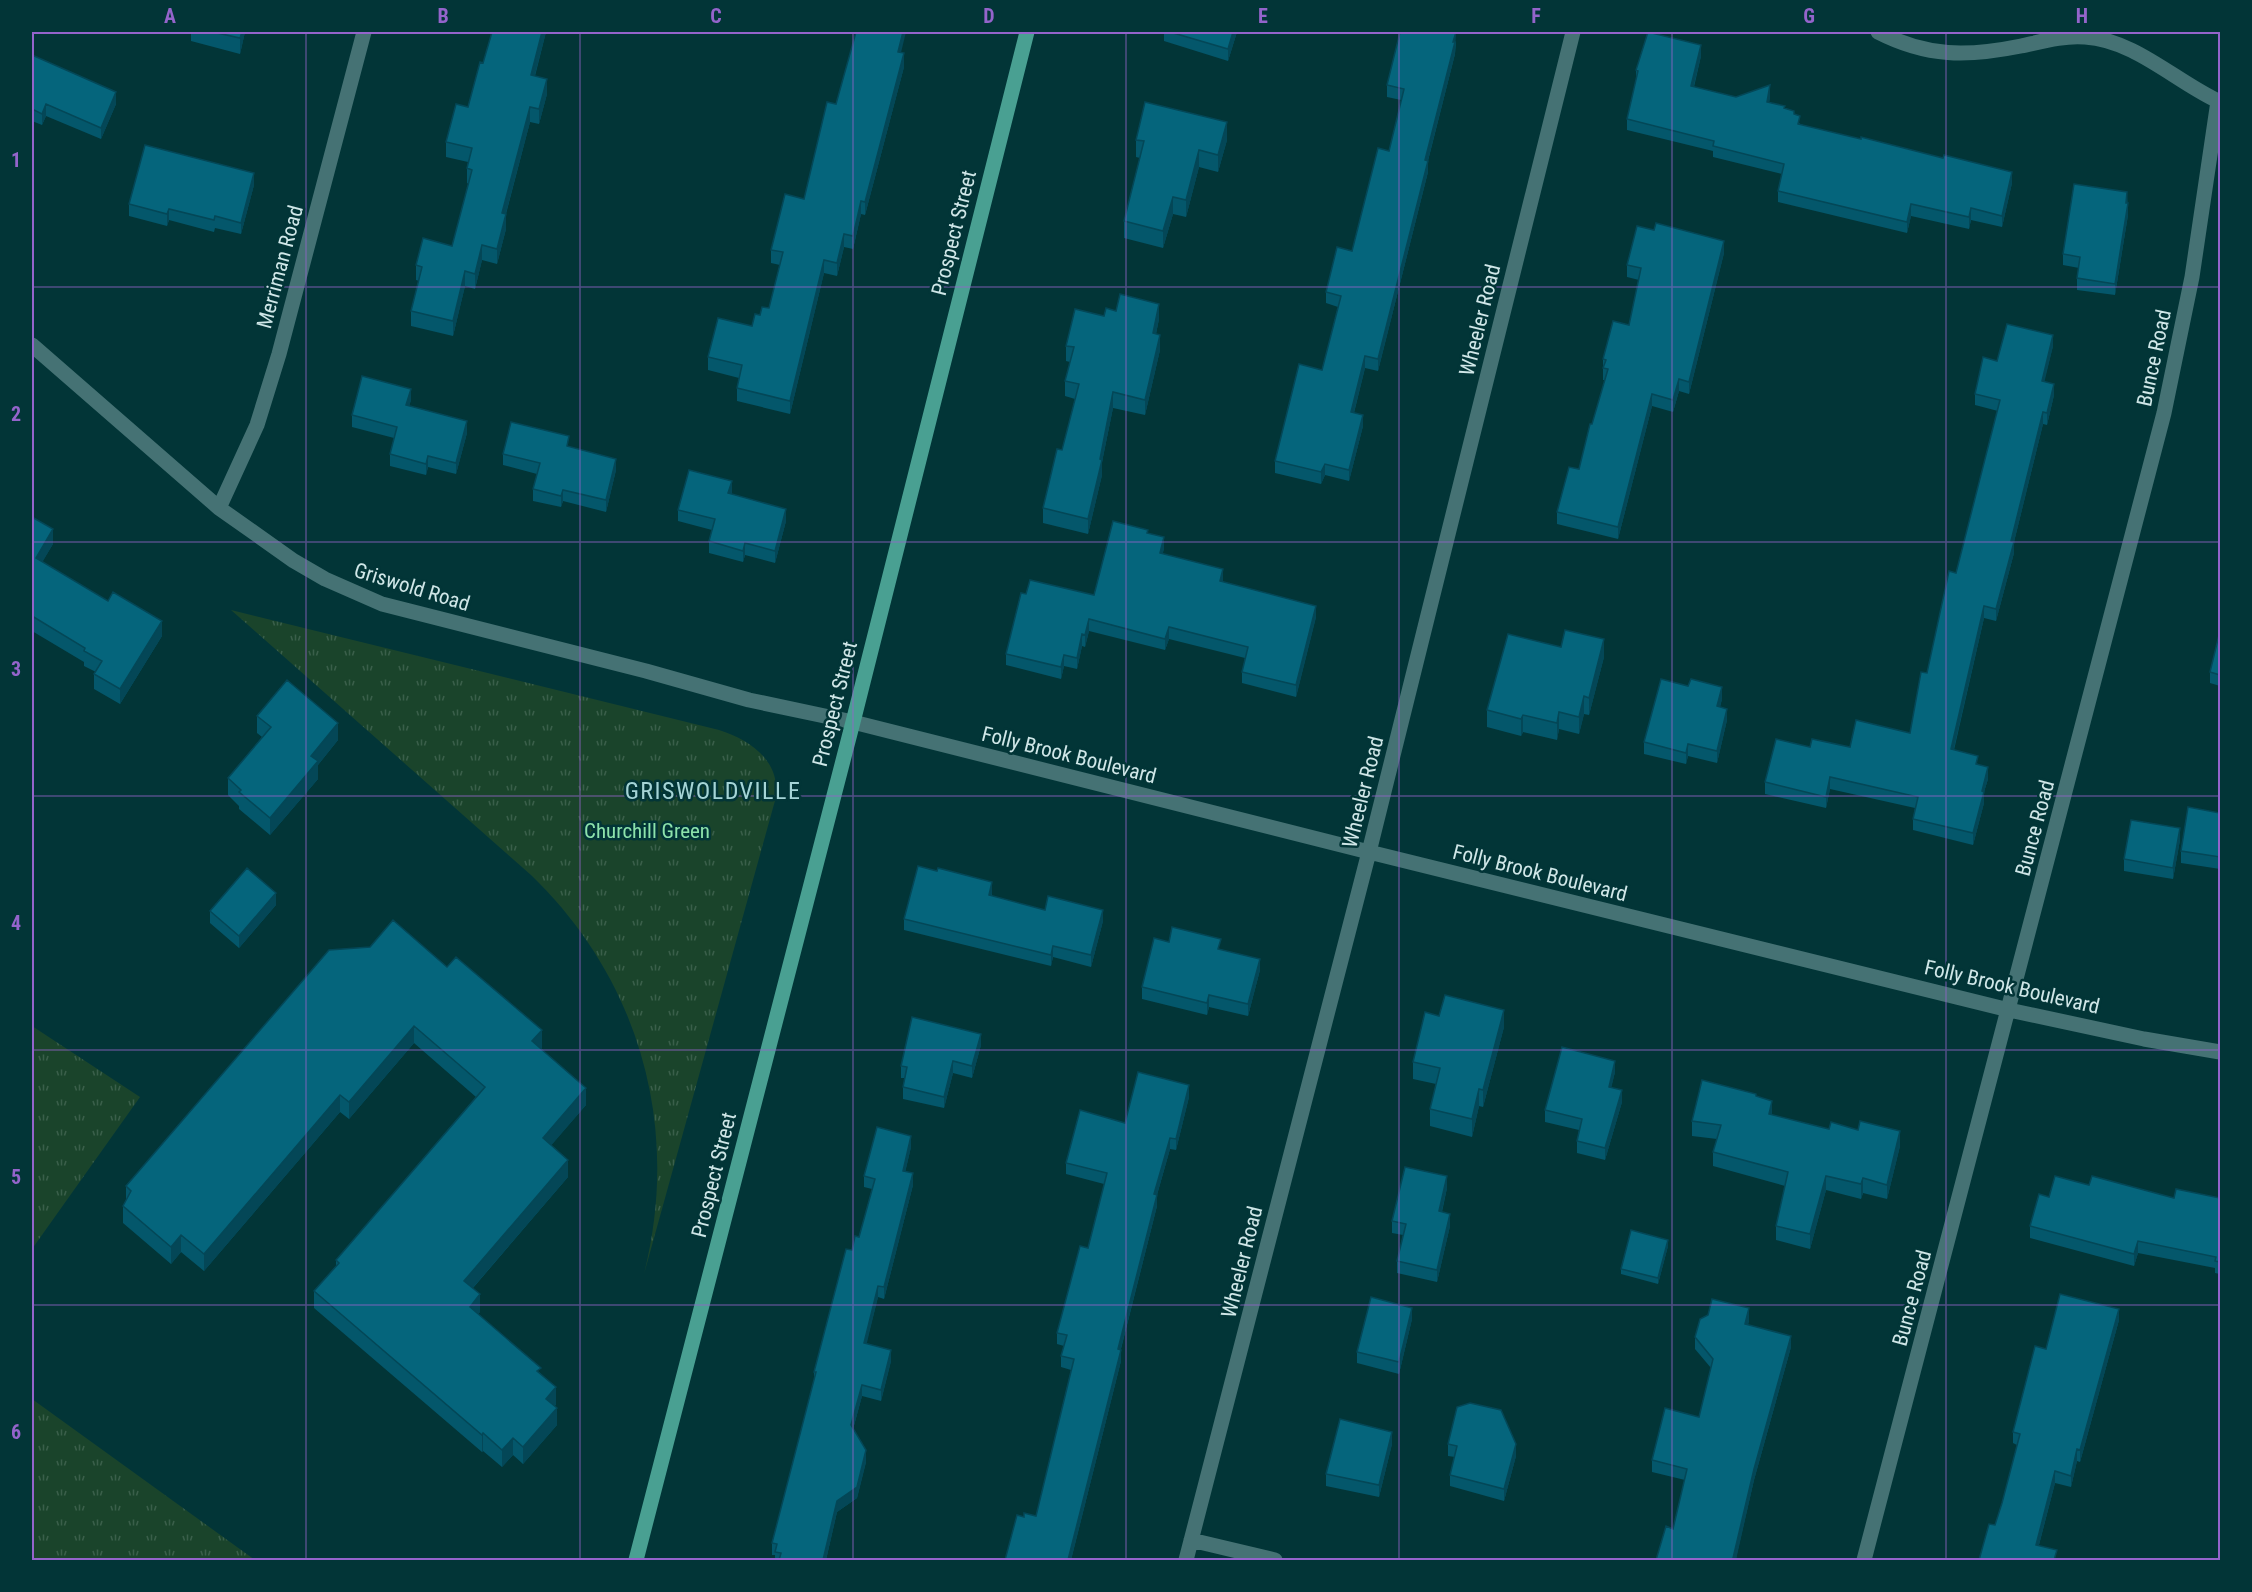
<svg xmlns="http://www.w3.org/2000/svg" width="2252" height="1592" font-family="'Roboto Condensed',sans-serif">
	<defs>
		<pattern id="grass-tufts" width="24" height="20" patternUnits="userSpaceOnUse" patternTransform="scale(1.5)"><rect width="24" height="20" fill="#1a442b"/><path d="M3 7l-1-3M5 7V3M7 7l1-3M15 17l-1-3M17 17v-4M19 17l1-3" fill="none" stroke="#3a5f4a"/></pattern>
	</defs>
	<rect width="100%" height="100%" fill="#023537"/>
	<path fill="url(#grass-tufts)" d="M231 610 719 730C750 740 780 760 776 797L644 1274C681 1127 640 980 531 875Z
		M32 1026 140 1097 32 1249Z
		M32 1399 255 1560H32Z"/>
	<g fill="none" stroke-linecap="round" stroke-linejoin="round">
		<path stroke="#457274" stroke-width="15" d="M1878 32C1927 57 1967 57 2021 46 2040 42 2064 35 2085 37 2135 40 2176 82 2220 102
			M32 345 219 508 294 561 325 579 382 604 646 671 749 700 853 722 1369 852 2009 1010 2144 1039 2220 1052
			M219 508 257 425 279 354 364 32
			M1191 1540 1275 1560
			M1186 1560 1369 852 1573 32
			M1864 1560 2164 413 2192 277 2218 101"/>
		<path stroke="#49a092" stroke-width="15" d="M636 1560 853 722 1027 32"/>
	</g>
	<path fill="#04576b" d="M191 32H245L240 54 191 41Z
		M546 32 535 76 547 94 539 124 530 122 506 214V229L497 264 482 260 475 289 465 286 453 336 411 326V311L419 281 416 280V265L452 246 469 184 467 183V168L468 162 446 157V142L468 107 483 63Z
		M1164 32H1237L1228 61 1164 41Z
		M1456 42 1455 54 1428 161V172L1378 371 1365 368 1354 413 1363 426 1349 481 1325 475 1321 484 1275 473V461L1322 370 1338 307 1326 303V292L1352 251 1389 151 1401 100 1387 97V85Z
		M901 53 904 67 865 215 861 214 853 249 844 247 837 276 824 273 790 414 737 401V388L739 378 708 370V357L752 326 760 315 769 308 780 265 771 263V250L804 199 836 104Z
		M32 55 116 104 101 139 46 116 42 125 32 121Z
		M1701 56 1694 87 1736 97H1770L1769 103 1785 109 1794 114 1800 124 2012 183 2002 227 1971 220 1969 229 1911 216 1907 233 1778 202V191L1782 174 1713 157V151L1627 130V119L1636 81V70Z
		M1136 140H1227L1218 172 1199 167 1186 217 1173 214 1163 248 1124 238V221L1140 158 1136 157Z
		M254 185 241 234 215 228 214 232 169 220 167 226 129 216V204Z
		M2127 192 2128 215 2115 295 2077 290V278L2079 268 2063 265V254Z
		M1724 253 1689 394 1679 391 1673 412 1652 406 1618 539 1557 524V512L1579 469 1592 424 1605 380H1603V359L1629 325 1639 280 1627 277V265Z
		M1159 319 1156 334 1160 350 1145 415 1113 408 1102 462V475L1088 534 1043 523V508L1062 450 1075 399 1065 396V381L1070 362 1066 361V346Z
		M2053 346 2044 381 2054 395 2047 425 2043 424 2014 542V553L1996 621 1984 618 1954 750 1978 764 1988 779 1984 792V803L1973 845 1913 830V819L1915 808 1830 789 1826 808 1765 794V782L1810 747H1850L1910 733 1956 573 1998 411 1975 405V394L1997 361Z
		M411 400 409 406 467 433 456 474 428 467 426 475 390 466V454L394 438 352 427V415Z
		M569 447 616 470 606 512 563 501 561 507 533 501V489L537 474 503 465V454Z
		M732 493 731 494 786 521 775 563 745 555 743 562 709 553V541L712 530 678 521V510Z
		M32 517 53 544 42 562 162 636 120 704 94 689V674L96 672 84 666V662L32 631Z
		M1148 533 1164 549 1162 554 1223 580V582L1316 617 1296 697 1242 683V672L1245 658 1169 639 1165 650 1089 631 1085 647 1082 646 1077 669 1064 666 1061 679 1006 665V654L1026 594 1094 595Z
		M2220 631V686L2210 683V672Z
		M1561 647 1604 657 1589 715 1584 714 1579 734 1559 729 1557 740 1523 732 1521 736 1487 727V710Z
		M1722 699 1720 707 1727 720 1717 763 1688 756 1686 764 1644 754V742Z
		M257 716 338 740 318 765V779L270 835 239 809V806L228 795V778L262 737 257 733Z
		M2220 813V869L2181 863V851Z
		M2180 840 2173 879 2124 871V859Z
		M992 893V896L1045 910 1103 921 1091 967 1053 957 1051 966 904 930V919Z
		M276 905 239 948 210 923V911Z
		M1169 942 1221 949 1260 970 1248 1016 1209 1007 1207 1015 1142 999V987Z
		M329 950 542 1048H541L586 1105 551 1145 568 1177 473 1288 480 1312 478 1314 541 1374 556 1404 555 1406 557 1425 523 1464 513 1455 502 1467 483 1451 482 1452 314 1308V1291L336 1266V1260L476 1097 414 1043 349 1119 340 1112 204 1271 181 1252 171 1264 123 1223V1206L126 1200V1186Z
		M1439 1016 1504 1027 1483 1107 1479 1106 1472 1137 1430 1126V1109L1436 1084 1413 1079V1062Z
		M981 1045 972 1078 953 1073 944 1108 903 1099V1087L905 1078H901V1066Z
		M1615 1072 1611 1087 1622 1102 1605 1160 1577 1153V1141L1579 1130 1545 1122V1110Z
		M1756 1096 1772 1115 1900 1146 1887 1199 1863 1193 1861 1199 1826 1190 1810 1249 1776 1240V1226L1785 1186 1713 1166V1152L1717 1139 1692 1136V1121Z
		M1189 1097 1176 1150 1170 1149 1157 1195V1206L1121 1349V1361L1071 1560 1024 1517 1036 1516 1071 1370 1061 1367V1356L1064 1346 1057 1344V1333L1088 1248 1104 1184 1066 1174V1163Z
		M911 1147 905 1172 913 1185 884 1299 878 1297 866 1344 891 1361 881 1401 862 1396 853 1429 866 1462 857 1498 837 1512 826 1560H775V1555H772V1543L814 1382V1372L852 1250 859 1237 872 1189 864 1187V1176Z
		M2089 1185 2174 1198H2220V1274L2215 1273V1268L2138 1253 2134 1266 2030 1238V1226L2049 1197Z
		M1447 1188 1442 1212 1450 1226 1437 1282 1397 1273V1261L1403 1235 1392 1233V1221Z
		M1668 1246 1658 1284 1621 1274V1269Z
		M1412 1319 1399 1374 1357 1363V1352Z
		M1749 1320 1748 1325 1791 1347 1754 1480 1736 1558 1740 1560 1673 1529 1685 1480 1652 1472V1460L1699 1417 1711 1368 1695 1349V1337Z
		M2119 1320 2080 1462 2077 1461 2071 1487 2055 1483 2039 1545 2057 1560 1995 1525 2002 1503 2017 1445 2013 1443V1432L2046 1349Z
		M1392 1444 1379 1497 1326 1486V1474Z
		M1448 1444 1516 1456 1504 1501 1450 1486V1475L1455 1457 1448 1456Z"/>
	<path fill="#044757" d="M242 32H245L240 54V38Z
		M542 32H546L531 90V75Z
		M903 32H906L898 65V52Z
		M1233 32H1237L1228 61V49Z
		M1456 32 1455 54 1425 172V160Z
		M1701 45V56L1691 97V86Z
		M904 53V67L865 215V202Z
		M547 79V94L539 124V109Z
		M1770 85V97L1767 113V102Z
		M116 92V104L101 139V128Z
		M46 104V116L42 125V114Z
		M530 107V122L502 228V213Z
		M1227 122V140L1218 172V155Z
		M1199 150V167L1186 217V200Z
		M1428 161V172L1378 371V359Z
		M2012 172V183L2002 227V216Z
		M254 173V185L241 234V223Z
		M1173 197V214L1163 248V231Z
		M861 201V214L853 249V236Z
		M2128 203V215L2115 295V284Z
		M1911 204V216L1907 233V222Z
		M1971 208V220L1969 229V217Z
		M169 209V220L167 226V214Z
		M506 214V229L497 264V249Z
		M844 234V247L837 276V263Z
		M1724 241V253L1689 394V382Z
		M482 245V260L475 289V274Z
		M824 260V273L790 414V401Z
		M465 271V286L453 336V321Z
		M1159 304V319L1153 348V333Z
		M1160 335V350L1145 415V400Z
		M2053 335V346L2042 392V381Z
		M1365 356V368L1351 424V412Z
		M1679 379V391L1673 412V400Z
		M2054 384V395L2047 425V413Z
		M411 389V400L406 417V405Z
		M1113 392V408L1102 462V475L1088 534V519Z
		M1652 394V406L1618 539V527Z
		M2043 412V424L2014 542V553L1996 621V609L2011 541Z
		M1363 415V426L1349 481V470Z
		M467 421V433L456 474V463Z
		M428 456V467L426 475V464Z
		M616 459V470L606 512V500Z
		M1325 464V475L1321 484V472Z
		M732 481V493L728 505V493Z
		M563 490V501L561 507V496Z
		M786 509V521L775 563V551Z
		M53 529V544L36 573V558Z
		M1164 537V549L1160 565V553Z
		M745 543V555L743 562V551Z
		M1223 569V580L1220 593V581Z
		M1316 606V617L1296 697V685Z
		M1984 606V618L1951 761V749Z
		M1089 619V631L1085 647V635Z
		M162 621V636L120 704V689Z
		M1169 627V639L1165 650V639Z
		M1082 634V646L1077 669V658Z
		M1604 639V657L1589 715V698Z
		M1064 655V666L1061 679V667Z
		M1722 687V699L1717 718V706Z
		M1584 696V714L1579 734V717Z
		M1727 709V720L1717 763V751Z
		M1559 712V729L1557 740V723Z
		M1523 715V732L1521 736V719Z
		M338 723V740L318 765V779L270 835V818L311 756Z
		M1688 744V756L1686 764V753Z
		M1988 767V779L1984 792V803L1973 845V833Z
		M1830 777V789L1826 808V797Z
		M2180 828V840L2173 879V868Z
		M992 882V893L989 907V895Z
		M276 893V905L239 948V936Z
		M1103 910V921L1091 967V955Z
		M1053 946V957L1051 966V955Z
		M1260 959V970L1248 1016V1004Z
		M1209 995V1007L1207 1015V1003Z
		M1504 1010V1027L1483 1107V1090Z
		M414 1026V1043L349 1119V1102Z
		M542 1030V1048L532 1058V1041Z
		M981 1034V1045L972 1078V1066Z
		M953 1061V1073L944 1108V1097Z
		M1615 1061V1072L1609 1098V1087Z
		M1189 1085V1097L1176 1150V1139Z
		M586 1088V1105L543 1155V1138Z
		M1479 1089V1106L1472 1137V1119Z
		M1622 1090V1102L1605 1160V1148Z
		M340 1095V1112L204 1271V1254Z
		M1772 1101V1116L1769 1114Z
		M1900 1131V1146L1887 1199V1185Z
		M911 1136V1147L903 1182V1171Z
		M1170 1138V1149L1154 1205V1194Z
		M568 1160V1177L464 1298V1281Z
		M913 1173V1185L884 1299V1287Z
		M1447 1176V1188L1439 1223V1211Z
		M1826 1176V1190L1810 1249V1234Z
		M1863 1178V1193L1861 1199V1184Z
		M1157 1195V1206L1118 1360V1349Z
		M1450 1214V1226L1437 1282V1270Z
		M181 1235V1252L171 1264V1247Z
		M1668 1240V1246L1658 1284V1278Z
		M2138 1241V1253L2134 1266V1254Z
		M878 1286V1297L864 1355V1343Z
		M480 1294V1312L470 1324V1307Z
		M1412 1308V1319L1399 1374V1362Z
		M1749 1308V1320L1745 1336V1324Z
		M2119 1309V1320L2080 1462V1450Z
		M1791 1336V1347L1754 1480 1736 1560 1733 1558 1754 1469Z
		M891 1350V1361L881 1401V1390Z
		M1121 1350V1361L1071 1560H1068Z
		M862 1385V1396L851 1437V1425Z
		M556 1387V1404L546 1416V1399Z
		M557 1408V1425L523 1464V1447Z
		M1392 1432V1444L1379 1497V1485Z
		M483 1433V1451L482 1452V1435Z
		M513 1438V1455L502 1467V1450Z
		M1516 1444V1456L1504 1501V1489Z
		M2077 1449V1461L2071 1487V1476Z
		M866 1450V1462L857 1498 837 1512 826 1560H823L837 1501Z
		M2055 1471V1483L2036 1556V1545Z"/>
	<path fill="#05657c" stroke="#044757" stroke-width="1.5" d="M213 32H242L240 38Z
		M492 32H542L531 75 547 79 539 109 530 107 502 213 506 214 497 249 482 245 475 274 465 271 453 321 411 311 422 267 416 265 423 238 452 246 472 170 467 168 472 148 446 142 456 104 468 107 480 62 483 63Z
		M856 32H903L898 52 904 53 865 202 861 201 853 236 844 234 837 263 824 260 790 401 737 388 742 365 708 357 718 318 752 326 755 314 760 315 762 307 769 308 783 252 771 250 785 194 804 199 827 102 836 104Z
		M1170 32H1233L1228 49Z
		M1400 32H1456L1453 42H1455L1425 160 1428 161 1378 359 1365 356 1351 412 1363 415 1349 470 1325 464 1321 472 1275 461 1299 364 1322 370 1341 296 1326 292 1337 247 1352 251 1378 148 1389 151 1404 89 1387 85Z
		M1648 32 1701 45 1691 86 1736 97 1770 85 1767 102 1785 106 1784 108 1794 111V114L1800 116 1798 124 1861 139V137L1943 158 1944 155 2012 172 2002 216 1971 208 1969 217 1911 204 1907 222 1778 191 1784 164 1713 146 1714 141 1627 119 1638 71 1636 70Z
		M32 55 116 92 101 128 46 104 42 114 32 109Z
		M1145 102 1227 122 1218 155 1199 150 1186 200 1173 197 1163 231 1124 221 1144 141 1136 140Z
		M145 145 254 173 241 223 215 216 214 220 169 209 167 214 129 204Z
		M2074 184 2127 192 2126 203H2128L2115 284 2077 278 2080 257 2063 254Z
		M1656 223 1724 241 1689 382 1679 379 1673 400 1652 394 1618 527 1557 512 1569 467 1579 469 1590 424H1592L1608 369 1603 368 1606 360 1603 359 1613 321 1629 325 1641 268 1627 265 1637 226 1654 230Z
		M1120 294 1159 304 1153 333 1160 335 1145 400 1113 392 1100 459 1102 460 1088 519 1043 508 1057 449 1062 450 1079 384 1065 381 1074 347 1066 346 1075 309 1104 316 1106 308 1116 311Z
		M2007 324 2053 335 2042 381 2054 384 2047 413 2043 412 2011 541 2014 542 1996 609 1984 606 1951 749 1978 756 1976 764 1988 767 1982 791 1984 792 1973 833 1913 819 1918 797 1830 777 1826 797 1765 782 1776 739 1810 747 1812 739 1850 747 1856 720 1910 733 1921 672 1927 673 1949 571 1956 573 2000 400 1975 394 1983 357 1997 361Z
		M362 376 411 389 406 405 467 421 456 463 428 456 426 464 390 454 397 427 352 415Z
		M511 422 569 436 567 446 616 459 606 500 563 490 561 496 533 489 540 463 503 454Z
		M689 470 732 481 728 493 786 509 775 551 745 543 743 551 709 541 715 519 678 510Z
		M32 517 53 529 36 558 108 601 113 592 162 621 120 689 94 674 102 661 84 651 85 648 32 616Z
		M1113 521 1148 530 1147 533 1164 537 1160 553 1223 569 1220 581 1316 606 1296 685 1242 672 1248 647 1169 627 1165 639 1089 619 1085 635 1082 634 1077 658 1064 655 1061 667 1006 654 1021 593 1026 594 1030 580 1094 595Z
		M1565 630 1604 639 1589 698 1584 696 1579 717 1559 712 1557 723 1523 715 1521 719 1487 710 1508 634 1561 647Z
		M2220 631V675L2210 672Z
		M1661 679 1688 686 1691 679 1722 687 1717 706 1727 709 1717 751 1688 744 1686 753 1644 742Z
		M287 680 338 723 311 756 318 761 270 818 239 792 241 790 228 778 271 727 257 716Z
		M2188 807 2220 813V857L2181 851Z
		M2131 820 2180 828 2173 868 2124 859Z
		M918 866 937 871 938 868 992 882 989 895 1045 910 1048 896 1103 910 1091 955 1053 946 1051 955 904 919Z
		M247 868 276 893 239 936 210 911Z
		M393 920 447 967 456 957 542 1030 532 1041 586 1088 543 1138 568 1160 464 1281 480 1294 470 1307 541 1368 537 1371 556 1387 546 1399 557 1408 523 1447 513 1438 502 1450 483 1433 482 1435 314 1291 339 1263 336 1260 485 1087 414 1026 349 1102 340 1095 204 1254 181 1235 171 1247 123 1206 131 1191 126 1186 329 950 370 947Z
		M1172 927 1221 939 1218 949 1260 959 1248 1004 1209 995 1207 1003 1142 987 1154 938 1169 942Z
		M1445 995 1504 1010 1483 1090 1479 1089 1472 1119 1430 1109 1440 1068 1413 1062 1425 1012 1439 1016Z
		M912 1017 981 1034 972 1066 953 1061 944 1097 903 1087 907 1067 901 1066Z
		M1562 1047 1615 1061 1609 1087 1622 1090 1605 1148 1577 1141 1582 1119 1545 1110Z
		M1138 1072 1189 1085 1176 1139 1170 1138 1154 1194 1157 1195 1118 1349 1121 1350 1068 1560H1005L1017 1515 1024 1517V1513L1036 1516 1074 1359 1061 1356 1067 1335 1057 1333 1080 1246 1088 1248 1107 1173 1066 1163 1080 1110 1125 1123Z
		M1702 1080 1756 1094V1096L1772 1101 1769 1114 1829 1129 1831 1122 1858 1130 1860 1121 1900 1131 1887 1185 1863 1178 1861 1184 1826 1176 1810 1234 1776 1226 1788 1172 1713 1152 1721 1125 1692 1121Z
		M877 1127 911 1136 903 1171 913 1173 884 1287 878 1286 864 1343 891 1350 881 1390 862 1385 851 1425 866 1450 857 1487 837 1501 823 1560H779L781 1553 775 1552 777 1544 772 1543 816 1372H814L846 1249 852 1250 855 1236 859 1237 875 1179 864 1176Z
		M1405 1167 1447 1176 1439 1211 1450 1214 1437 1270 1397 1261 1406 1224 1392 1221Z
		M2055 1176 2089 1185 2092 1176 2174 1198 2176 1189 2220 1198V1262L2215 1261 2216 1257 2138 1241 2134 1254 2030 1226 2039 1194 2049 1197Z
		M1631 1230 1668 1240 1658 1278 1621 1269Z
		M2060 1294 2119 1309 2080 1450 2077 1449 2071 1476 2055 1471 2036 1545 2057 1550 2054 1560H1979L1989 1524 1995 1525 2002 1503 2020 1434 2013 1432 2035 1346 2046 1349Z
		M1371 1297 1412 1308 1399 1362 1357 1352Z
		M1712 1299 1749 1308 1745 1324 1791 1336 1754 1469 1733 1558 1740 1559 1739 1560H1656L1666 1526 1673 1529 1687 1469 1652 1460 1665 1408 1699 1417 1713 1359 1695 1337 1700 1319 1708 1315Z
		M1470 1403 1501 1410 1516 1444 1504 1489 1450 1475 1457 1446 1448 1444 1457 1407Z
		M1340 1419 1392 1432 1379 1485 1326 1474Z"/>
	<path fill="none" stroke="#9464cb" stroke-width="1.5" stroke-opacity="0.55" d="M306 32V1560M580 32V1560M853 32V1560M1126 32V1560M1399 32V1560M1672 32V1560M1946 32V1560M32 287H2220M32 542H2220M32 796H2220M32 1050H2220M32 1305H2220"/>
	<g text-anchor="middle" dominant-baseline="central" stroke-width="5" stroke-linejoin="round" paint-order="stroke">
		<g font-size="21" fill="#d0e7e8" stroke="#023537">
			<text transform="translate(954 233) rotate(-76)">Prospect Street</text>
			<text transform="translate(280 267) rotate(-75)">Merriman Road</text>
			<text transform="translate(1480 320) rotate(-76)">Wheeler Road</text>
			<text transform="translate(2154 358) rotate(-78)">Bunce Road</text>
			<text transform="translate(412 587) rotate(17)">Griswold Road</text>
			<text transform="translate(835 704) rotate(-76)">Prospect Street</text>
			<text transform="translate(1069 755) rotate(14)">Folly Brook Boulevard</text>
			<text transform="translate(1363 792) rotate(-76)">Wheeler Road</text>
			<text transform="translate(2035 828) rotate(-75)">Bunce Road</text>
			<text transform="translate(1540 873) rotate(14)">Folly Brook Boulevard</text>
			<text transform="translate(2012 987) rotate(13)">Folly Brook Boulevard</text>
			<text transform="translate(714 1175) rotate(-76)">Prospect Street</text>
			<text transform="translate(1242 1262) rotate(-76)">Wheeler Road</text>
			<text transform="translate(1912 1298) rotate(-75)">Bunce Road</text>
		</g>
		<g font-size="21" fill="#8de3ab" stroke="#023537">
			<text x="647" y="831">Churchill Green</text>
		</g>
		<g font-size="24" letter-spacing="1.5" fill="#a5d4d6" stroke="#023537">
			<text x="713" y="791">GRISWOLDVILLE</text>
		</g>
	</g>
	<rect width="2252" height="1592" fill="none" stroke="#023537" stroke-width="66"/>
	<rect x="33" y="33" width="2186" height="1526" fill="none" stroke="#9464cb" stroke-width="2"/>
	<g font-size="20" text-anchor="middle" font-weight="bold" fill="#9464cb">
		<text x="170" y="23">A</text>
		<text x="443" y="23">B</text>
		<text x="716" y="23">C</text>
		<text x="989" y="23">D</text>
		<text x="1263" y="23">E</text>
		<text x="1536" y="23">F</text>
		<text x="1809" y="23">G</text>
		<text x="2082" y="23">H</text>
		<text x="16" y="167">1</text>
		<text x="16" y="421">2</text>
		<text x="16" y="676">3</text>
		<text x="16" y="930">4</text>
		<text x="16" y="1184">5</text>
		<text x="16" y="1439">6</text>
	</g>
</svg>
